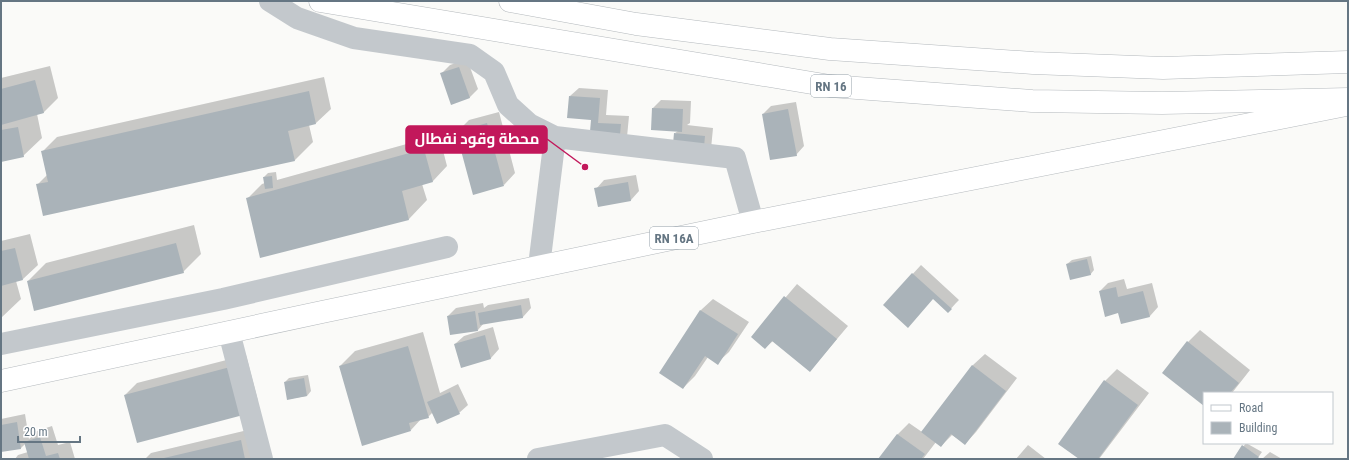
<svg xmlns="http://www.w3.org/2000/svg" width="1349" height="460" font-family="'Roboto Condensed',Cairo,sans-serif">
	<rect width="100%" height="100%" fill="#fafaf8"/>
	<path fill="#0003" d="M467 59 478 89 469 98 442 73 450 65Z
		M50 66 58 98 43 113 37 114 42 138 23 156 1 161V78Z
		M324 77 331 109 316 123 309 125 313 142 295 160 37 185 47 175 42 152 57 137Z
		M579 88 608 90 606 115 629 116 627 137 619 145 570 96Z
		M661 100 691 101 690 123 687 125 713 128 711 149 675 133 678 131 653 108Z
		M796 102 804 146 796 155 763 114 771 106Z
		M499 112 515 173 504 185 457 132 469 120Z
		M439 135 447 166 433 181 422 184 427 200 409 219 247 199 262 184 265 183 264 177 268 173 276 172 277 180Z
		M636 175 639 191 631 200 598 206 596 189 604 180Z
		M194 225 201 254 183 272 28 281 46 263Z
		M30 234 38 265 23 279 16 281 21 299 1 318V241Z
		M1091 256 1094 270 1090 275 1067 264 1072 260Z
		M921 265 959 300 956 303 948 312 934 298 884 305Z
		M1124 279 1127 289 1152 283 1158 307 1150 316 1122 323 1119 312 1100 291 1108 283Z
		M797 284 848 326 810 371 773 341 765 348 752 337Z
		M529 298 531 308 523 317 484 323 478 330 448 316 456 308 483 303 484 308 488 305Z
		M713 299 749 322 729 352 717 363 708 357 695 376 683 388 660 373 701 310Z
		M493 327 499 349 491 358 462 367 455 344 464 336Z
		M1200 330 1250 370 1232 393H1204V405L1188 342Z
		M423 332 440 393 458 384 468 405 459 413 433 412 428 417 422 418 411 430 340 366 355 351Z
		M985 354 1017 378 976 432 965 444 952 435 941 446 936 442 923 459H879L898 434 909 423 922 432 973 365Z
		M246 355 258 401 125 395 137 383Z
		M1117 369 1149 393 1099 459H1080L1105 381Z
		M308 375 311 391 307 396 288 399 285 382 289 378Z
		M25 414 29 439 37 431 52 426 58 445 70 442 75 459H15L18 455 28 452 26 443 21 448 1 451V419Z
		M252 429 259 459H145L151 453Z
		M1246 443 1262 452 1257 459H1234Z
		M1028 445 1046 459H1016Z
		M1270 452 1282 459H1262Z"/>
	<path fill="#aab3b9" d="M459 67 470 98 451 105 440 73Z
		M35 80 44 113 1 125V89Z
		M309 91 316 124 288 131 295 161 43 216 36 184 48 182 41 151Z
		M569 96 600 98 598 123 621 124 619 146 589 143 591 120 567 118Z
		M652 108 683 109 682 132 651 130Z
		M788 109 797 156 770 160 762 114Z
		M487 123 504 186 473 195 456 132Z
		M18 127 24 157 1 162V130Z
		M674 133 705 136 703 158 672 155Z
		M424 149 433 182 402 191 409 220 260 258 246 198Z
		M272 176 273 188 265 189 263 177Z
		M628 182 631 201 598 207 594 188Z
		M176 243 184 273 34 311 27 281Z
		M15 248 23 280 1 286V251Z
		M1087 259 1091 275 1070 280 1066 264Z
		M912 273 952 309 948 313 933 299 908 328 883 305Z
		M1116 287 1118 297 1143 291 1150 317 1121 324 1118 313 1105 317 1099 291Z
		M784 296 837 339 810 372 772 341 765 349 751 337Z
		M521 305 523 318 480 325 478 313Z
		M700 310 738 334 718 365 705 356 683 389 659 373Z
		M475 311 478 331 450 335 447 316Z
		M485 335 491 359 461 368 454 344Z
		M1187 341 1239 383 1230 393H1204V406L1162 373Z
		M408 346 429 418 409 423 411 431 362 446 339 366Z
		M972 365 1006 391 965 445 951 434 941 447 921 432Z
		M234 366 247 414 137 443 124 395Z
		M304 378 307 396 287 400 284 382Z
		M1104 380 1138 405 1098 459H1079L1058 444Z
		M450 392 460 414 437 424 427 402Z
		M17 422 21 449 1 452V425Z
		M897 434 925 454 921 459H878Z
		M40 437 46 456 58 453 60 459H29L24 442Z
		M241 440 245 459H164V458Z
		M1242 445 1259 457 1257 459H1233Z"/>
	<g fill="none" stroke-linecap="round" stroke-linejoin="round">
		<g stroke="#b5babe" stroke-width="23">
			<path id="major" d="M1 381 322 312 753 222 1346 105"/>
		</g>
		<g stroke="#b4b9bd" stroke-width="23">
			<path id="highway" d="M320 1 830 86 1032 101 1162 103 1348 99
				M510 1 636 24 830 49 1033 63 1163 68 1348 62"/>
		</g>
		<path stroke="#c3c8cc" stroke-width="22" d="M270 1 297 18 354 38 470 55 494 72 508 105 529 124 555 137 735 158 753 222
			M539 266 555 137
			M229 332 262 459
			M1 344 223 299 447 247
			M538 459 665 435 702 459"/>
		<use href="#major" stroke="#fff" stroke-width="22"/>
		<use href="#highway" stroke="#fff" stroke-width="22"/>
	</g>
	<g text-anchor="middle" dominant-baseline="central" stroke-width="4" stroke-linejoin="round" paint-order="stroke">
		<g fill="#fff" stroke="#939fa8" stroke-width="1">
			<rect x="811" y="75" width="40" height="22" rx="3"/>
			<rect x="650" y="227" width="48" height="22" rx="3"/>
		</g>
		<g font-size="13" font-weight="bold" fill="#657683">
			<text x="831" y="86">RN 16</text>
			<text x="674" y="238">RN 16A</text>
		</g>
	</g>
	<path fill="none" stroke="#c2185b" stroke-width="1.5" d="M585 167L547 139"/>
	<circle fill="#c2185b" stroke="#fff" stroke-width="1.5" cx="585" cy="167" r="4"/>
	<rect fill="#c2185b" stroke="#c2185b" stroke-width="1.5" x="406" y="126" width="141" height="27" rx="4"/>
	<g font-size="15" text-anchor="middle" font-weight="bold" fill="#fff">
		<text x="477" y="144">محطة وقود نفطال</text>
	</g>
	<rect width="1349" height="460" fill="none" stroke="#657683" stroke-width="4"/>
	<rect x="1203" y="392" width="130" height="52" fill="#ffffff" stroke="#c1c8cd"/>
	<rect x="1211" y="405" width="20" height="6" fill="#ffffff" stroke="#c1c8cd"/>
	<text x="1239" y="412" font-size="12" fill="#657683">Road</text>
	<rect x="1211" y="422" width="20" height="12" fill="#aab3b9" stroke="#c1c8cd"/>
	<text x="1239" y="432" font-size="12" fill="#657683">Building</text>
	<path d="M18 436v6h62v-6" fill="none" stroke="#657683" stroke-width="2"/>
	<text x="24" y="436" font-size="12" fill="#657683" stroke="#ffffff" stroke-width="3" paint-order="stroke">20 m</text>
</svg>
